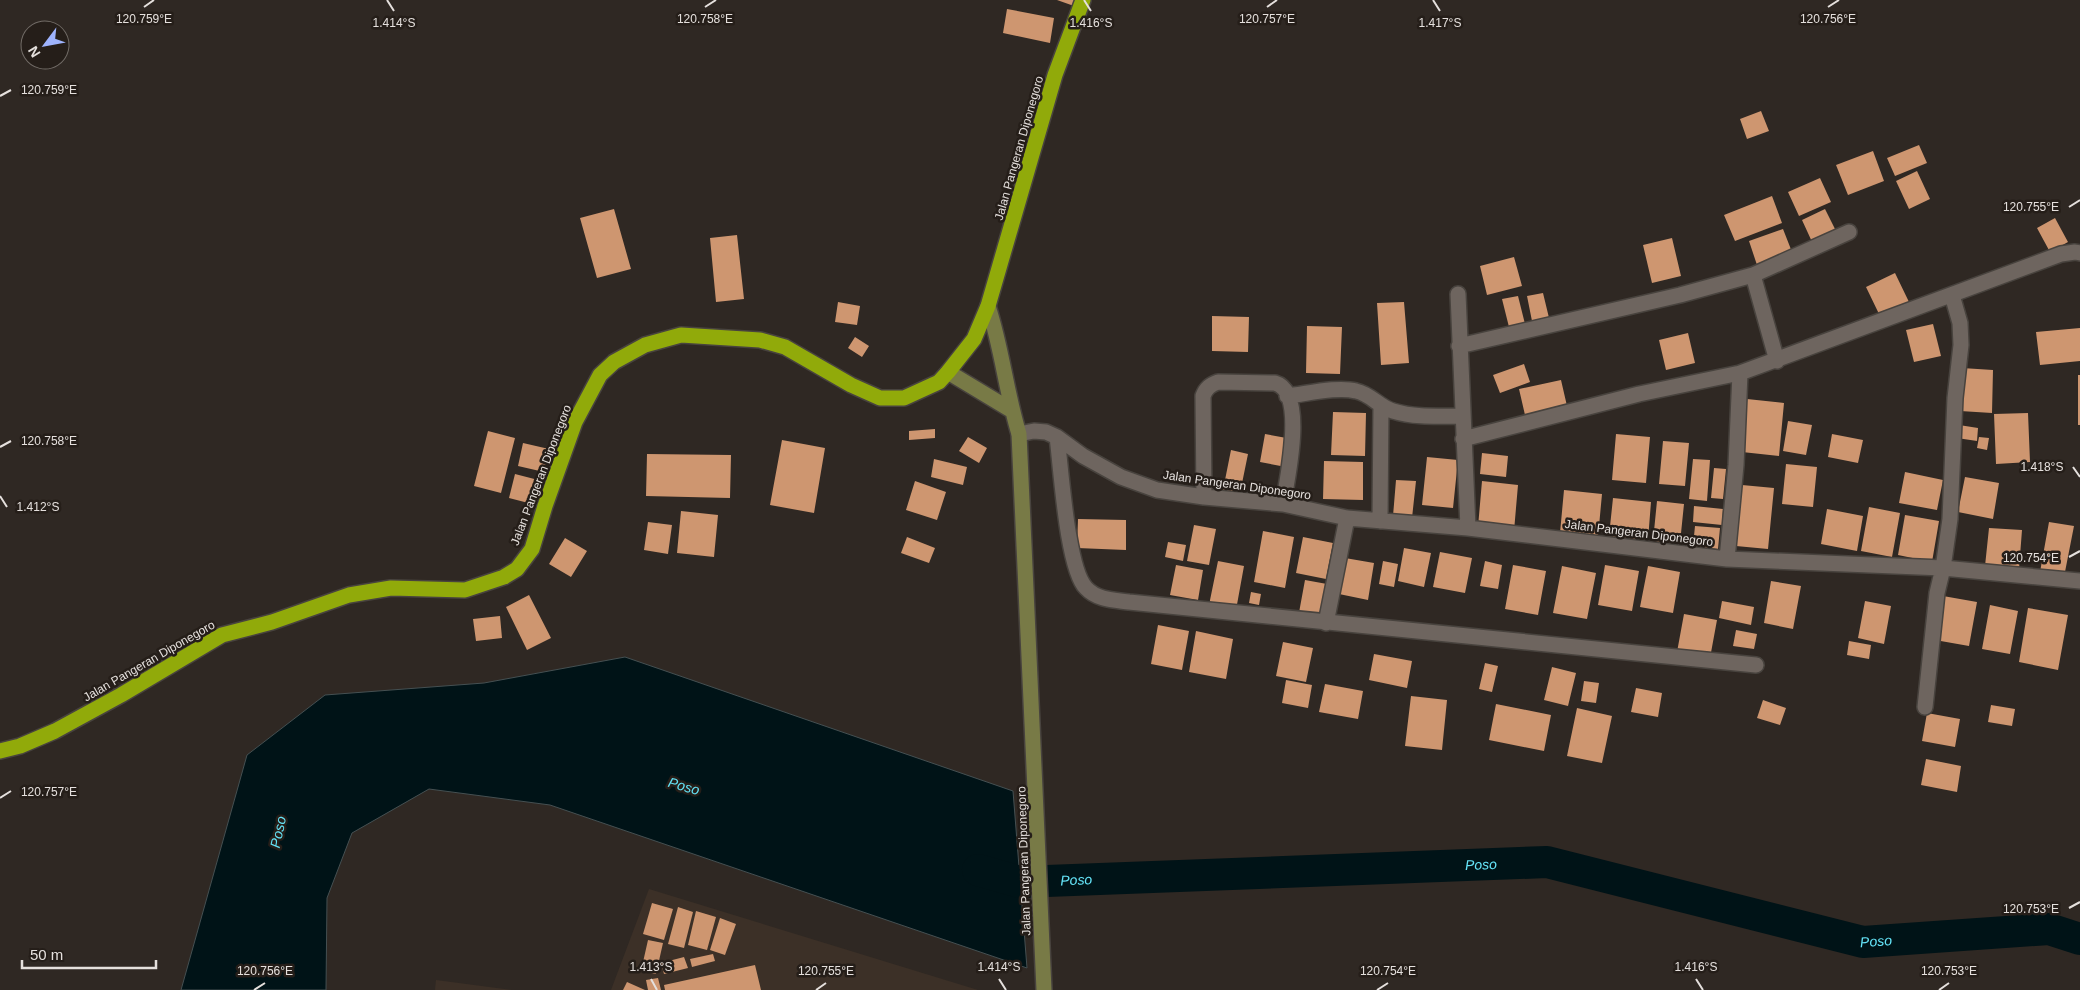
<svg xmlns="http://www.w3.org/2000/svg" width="2080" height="990" font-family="Arial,sans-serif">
	<rect width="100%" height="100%" fill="#2f2823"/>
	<path fill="#3c3027" d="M649 889 978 990H611Z
		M436 980 512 990H435Z"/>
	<path fill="#001317" stroke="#455052" d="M625 657 1013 791 1027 968 550 805 429 789 352 833 327 898 326 990H181L247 755 325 695 484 683Z"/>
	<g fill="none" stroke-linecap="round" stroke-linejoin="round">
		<path stroke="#001317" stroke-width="32" id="s1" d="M978 870 1020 882 1547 862 1863 942 2049 929 2080 939"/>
	</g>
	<path fill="#ce9670" d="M1057 0H1076L1074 6Z
		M1007 9 1054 18 1050 43 1003 33Z
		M1761 111 1769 131 1747 139 1740 119Z
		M1919 145 1927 163 1895 176 1887 158Z
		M1873 151 1884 181 1848 195 1836 165Z
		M1917 171 1930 199 1909 209 1896 181Z
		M1820 178 1831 202 1799 216 1788 192Z
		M1772 196 1782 223 1735 241 1724 215Z
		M614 209 631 269 597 278 580 218Z
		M1825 209 1837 233 1813 244 1802 220Z
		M2055 218 2068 242 2050 252 2037 228Z
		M1783 229 1792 252 1757 265 1749 241Z
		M737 235 744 299 716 302 710 238Z
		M1672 238 1681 276 1652 283 1643 245Z
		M1514 257 1522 286 1487 295 1480 266Z
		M1895 273 1909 302 1880 316 1866 287Z
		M1543 293 1550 322 1533 326 1527 296Z
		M1518 296 1525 324 1509 327 1502 299Z
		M838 302 860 306 857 325 835 322Z
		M1404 302 1409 363 1381 365 1377 303Z
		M1212 316 1249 317 1248 352 1212 351Z
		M1933 324 1941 356 1914 362 1906 330Z
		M1307 326 1342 327 1340 374 1306 373Z
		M2080 328V361L2040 365 2036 332Z
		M1688 333 1695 363 1666 370 1659 340Z
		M855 337 869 346 862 357 848 348Z
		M1524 364 1530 382 1500 393 1493 375Z
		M1962 368 1993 370 1992 413 1960 411Z
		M2078 375H2080V425H2078Z
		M1561 380 1567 406 1525 415 1519 389Z
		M1747 399 1784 403 1779 456 1742 452Z
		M1333 412 1366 413 1365 456 1331 455Z
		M2028 413 2030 462 1996 464 1994 414Z
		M1788 421 1812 425 1806 455 1783 451Z
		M1959 425 1978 428 1977 441 1957 438Z
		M935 429V438L909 440V431Z
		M488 431 515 438 501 493 474 486Z
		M1265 434 1292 439 1286 467 1260 462Z
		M1616 434 1650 437 1646 483 1612 480Z
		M1832 434 1863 440 1858 463 1828 457Z
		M968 437 987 448 979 463 959 451Z
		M1979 437 1989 438 1987 450 1977 448Z
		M782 440 825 448 814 513 770 505Z
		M1663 441 1689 443 1685 486 1659 484Z
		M523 443 549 449 544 472 518 466Z
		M1231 450 1248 454 1239 498 1222 495Z
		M1482 453 1508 456 1506 477 1480 474Z
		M647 454 731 455 730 498 646 496Z
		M1427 457 1458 460 1453 508 1422 505Z
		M934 459 967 467 963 485 931 477Z
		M1693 459 1710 460 1707 501 1689 499Z
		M1324 461 1363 462V500L1323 499Z
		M1786 464 1817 467 1813 507 1782 504Z
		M1714 468 1726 469 1723 499 1711 498Z
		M1905 472 1943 480 1937 510 1899 503Z
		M515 474 546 482 540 506 509 498Z
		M1965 477 1999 483 1993 519 1958 512Z
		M1396 480 1416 481 1412 518 1393 516Z
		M915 481 946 492 937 520 906 510Z
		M1482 481 1518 485 1514 531 1478 527Z
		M1742 485 1774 488 1768 549 1736 546Z
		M1564 490 1602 494 1598 537 1560 533Z
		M1613 498 1651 502 1648 540 1609 536Z
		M1657 501 1684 504 1680 543 1653 541Z
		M1694 506 1723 509 1722 525 1693 522Z
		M1869 507 1900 513 1892 557 1861 551Z
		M1827 509 1863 516 1857 551 1821 544Z
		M681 511 718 515 714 557 677 553Z
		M1905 515 1939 521 1932 562 1898 555Z
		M1078 519 1126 520V550L1077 548Z
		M648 522 672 525 668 554 644 550Z
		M2049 522 2074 526 2064 577 2040 572Z
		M1194 525 1216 529 1209 565 1187 561Z
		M1695 526 1720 528 1718 549 1693 546Z
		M1989 528 2022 530 2019 569 1985 566Z
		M1263 531 1294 537 1285 588 1254 582Z
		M907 537 935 548 929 563 901 553Z
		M1303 537 1333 543 1326 579 1296 573Z
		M565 538 587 551 571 577 549 564Z
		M1168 542 1186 545 1183 561 1165 557Z
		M1404 548 1431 553 1424 587 1398 581Z
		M1440 552 1472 558 1465 593 1433 587Z
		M1345 558 1374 563 1368 600 1339 594Z
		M1218 561 1244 566 1236 610 1209 605Z
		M1383 561 1398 564 1394 587 1379 584Z
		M1485 561 1502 565 1498 589 1480 586Z
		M1176 565 1203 570 1198 600 1170 595Z
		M1513 565 1546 571 1538 615 1505 609Z
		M1605 565 1639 571 1632 611 1598 605Z
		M1562 566 1596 573 1587 619 1553 613Z
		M1648 566 1680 572 1673 613 1640 607Z
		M1305 580 1327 584 1320 622 1298 618Z
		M1771 581 1801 586 1793 629 1764 623Z
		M1251 592 1261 594 1259 605 1249 603Z
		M529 595 551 638 527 650 506 607Z
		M1943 596 1977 602 1969 646 1935 640Z
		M1722 601 1754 607 1751 625 1719 618Z
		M1865 601 1891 606 1884 644 1858 638Z
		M1990 605 2018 611 2010 654 1982 649Z
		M2028 608 2068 615 2058 670 2019 662Z
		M1684 614 1717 620 1710 658 1677 652Z
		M500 616 502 638 476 641 473 619Z
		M1158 625 1189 631 1182 670 1151 664Z
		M1736 630 1757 634 1754 649 1733 646Z
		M1196 631 1233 639 1226 679 1189 672Z
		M1849 641 1871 645 1869 659 1847 655Z
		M1283 642 1313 648 1306 682 1276 676Z
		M1374 654 1412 661 1407 688 1369 680Z
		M1485 663 1498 666 1492 692 1479 689Z
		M1552 667 1576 673 1568 706 1544 700Z
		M1286 680 1312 685 1308 708 1282 703Z
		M1584 681 1599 683 1596 703 1581 701Z
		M1325 684 1363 691 1358 719 1319 712Z
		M1636 688 1662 693 1658 717 1631 712Z
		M1411 696 1447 700 1442 750 1405 746Z
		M1763 700 1786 708 1780 725 1757 718Z
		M1496 704 1551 715 1544 751 1489 740Z
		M1991 705 2015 709 2012 726 1988 722Z
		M1577 708 1612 716 1602 763 1567 756Z
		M1927 713 1960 719 1955 747 1922 741Z
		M1926 759 1961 766 1957 792 1921 785Z
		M652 903 673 909 664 940 643 934Z
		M678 907 693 912 684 948 668 944Z
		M696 911 716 917 707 950 688 945Z
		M720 918 736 924 725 955 710 950Z
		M648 940 663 943 656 974 641 971Z
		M713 954 715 961 692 967 690 959Z
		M684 957 688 968 664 974 661 963Z
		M755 965 761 990H665L664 985Z
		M658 978 661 990H648L646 980Z
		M627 982 645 990H623Z"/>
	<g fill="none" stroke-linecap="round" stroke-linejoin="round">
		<g stroke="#48433e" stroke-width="18">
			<path id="street" d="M1753 275 1777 361
				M1458 294 1468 528
				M1459 346 1680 295 1753 275 1849 232
				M1287 396C1306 394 1338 386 1356 391 1371 394 1379 407 1393 411 1415 418 1440 416 1462 416
				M1019 434 1034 431 1046 432 1057 437 1083 456 1121 477 1157 490 1204 497 1283 504 1347 518 1468 528 1727 559 1943 568 2080 581
				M1057 437C1061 467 1067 569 1086 588 1097 600 1114 600 1129 602L1756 665
				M1463 439 1639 394 1740 373 2061 254 2075 252 2080 253
				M1204 497 1203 396C1206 388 1210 385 1218 382L1275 383C1307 392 1287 480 1283 504
				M1380 521 1381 405
				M1727 559 1736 465 1740 373
				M1326 623 1347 518
				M1925 707 1937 593 1943 568 1950 519 1955 398 1961 345 1960 323 1952 295"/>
		</g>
		<g stroke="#48433e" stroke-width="18">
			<path id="secondary" d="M988 306C1002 348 1006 392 1019 434L1044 990
				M948 372 1011 410"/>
		</g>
		<g stroke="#48433e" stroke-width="18">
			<path id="highway" d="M0 751 20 746 55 731 121 695 222 635 272 622 349 595 391 588 465 590 504 577 517 569 532 549 545 506 575 422 600 375 614 362 645 345 681 335 760 340 785 347 851 385 880 398H904L939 382 948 372 974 339 988 306 1055 75 1083 0"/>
		</g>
		<use href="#street" stroke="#6e655f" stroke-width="15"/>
		<use href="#secondary" stroke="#787a46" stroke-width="15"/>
		<use href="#highway" stroke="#91aa0a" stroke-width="15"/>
	</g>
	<path fill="none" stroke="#e5e0dd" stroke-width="2" d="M387 0 394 11M1084 0 1091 11M1433 0 1440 11M144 7 154 0M705 7 716 0M1267 7 1277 0M1828 7 1839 0M0 96 11 90M2069 207 2080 200M0 447 11 441M2073 467 2080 477M0 496 7 507M2069 557 2080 551M0 798 11 791M2069 908 2080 902M651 979 657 990M999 979 1006 990M1696 979 1703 990M254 990 265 983M816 990 826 983M1377 990 1388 983M1939 990 1949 983"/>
	<g text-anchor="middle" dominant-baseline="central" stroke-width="5" stroke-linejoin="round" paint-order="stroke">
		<g font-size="12" fill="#e5e0dd" stroke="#251e19">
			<text transform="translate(1019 148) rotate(-74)">Jalan Pangeran Diponegoro</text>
			<text transform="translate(541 475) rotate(-69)">Jalan Pangeran Diponegoro</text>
			<text transform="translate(1237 485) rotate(8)">Jalan Pangeran Diponegoro</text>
			<text transform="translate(1639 533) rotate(7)">Jalan Pangeran Diponegoro</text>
			<text transform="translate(149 661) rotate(-30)">Jalan Pangeran Diponegoro</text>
			<text transform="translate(1024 861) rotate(-92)">Jalan Pangeran Diponegoro</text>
		</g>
		<g font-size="14" font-style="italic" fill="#64e4f8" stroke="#251e19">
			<text transform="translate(684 786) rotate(16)">Poso</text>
			<text transform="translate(278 832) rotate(-78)">Poso</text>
			<text stroke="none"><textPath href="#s1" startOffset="505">Poso</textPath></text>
			<text stroke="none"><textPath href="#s1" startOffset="100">Poso</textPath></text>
			<text stroke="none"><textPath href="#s1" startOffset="910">Poso</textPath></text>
		</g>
	</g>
	<g font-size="12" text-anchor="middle" fill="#e5e0dd" stroke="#251e19" stroke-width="5" stroke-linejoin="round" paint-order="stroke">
		<text x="705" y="23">120.758°E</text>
		<text x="1267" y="23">120.757°E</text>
		<text x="144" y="23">120.759°E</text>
		<text x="1828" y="23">120.756°E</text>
		<text x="394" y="27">1.414°S</text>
		<text x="1440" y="27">1.417°S</text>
		<text x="1091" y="27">1.416°S</text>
		<text x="49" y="94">120.759°E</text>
		<text x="2031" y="211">120.755°E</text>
		<text x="49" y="445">120.758°E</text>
		<text x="2042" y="471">1.418°S</text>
		<text x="38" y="511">1.412°S</text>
		<text x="2031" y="562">120.754°E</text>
		<text x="49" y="796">120.757°E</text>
		<text x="2031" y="913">120.753°E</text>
		<text x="651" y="971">1.413°S</text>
		<text x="999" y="971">1.414°S</text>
		<text x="1696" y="971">1.416°S</text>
		<text x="265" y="975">120.756°E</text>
		<text x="826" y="975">120.755°E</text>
		<text x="1388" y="975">120.754°E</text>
		<text x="1949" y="975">120.753°E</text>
	</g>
	<g transform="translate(45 45) rotate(238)"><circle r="24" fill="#251e19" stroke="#726c67"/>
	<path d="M0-4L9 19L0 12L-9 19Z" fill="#9eb3fd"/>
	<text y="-8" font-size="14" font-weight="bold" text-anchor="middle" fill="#e5e0dd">N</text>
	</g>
	<path d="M22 960v8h134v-8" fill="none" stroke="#e5e0dd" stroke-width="2.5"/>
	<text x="30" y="960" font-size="15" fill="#e5e0dd" stroke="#251e19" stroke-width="4" paint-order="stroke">50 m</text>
</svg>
